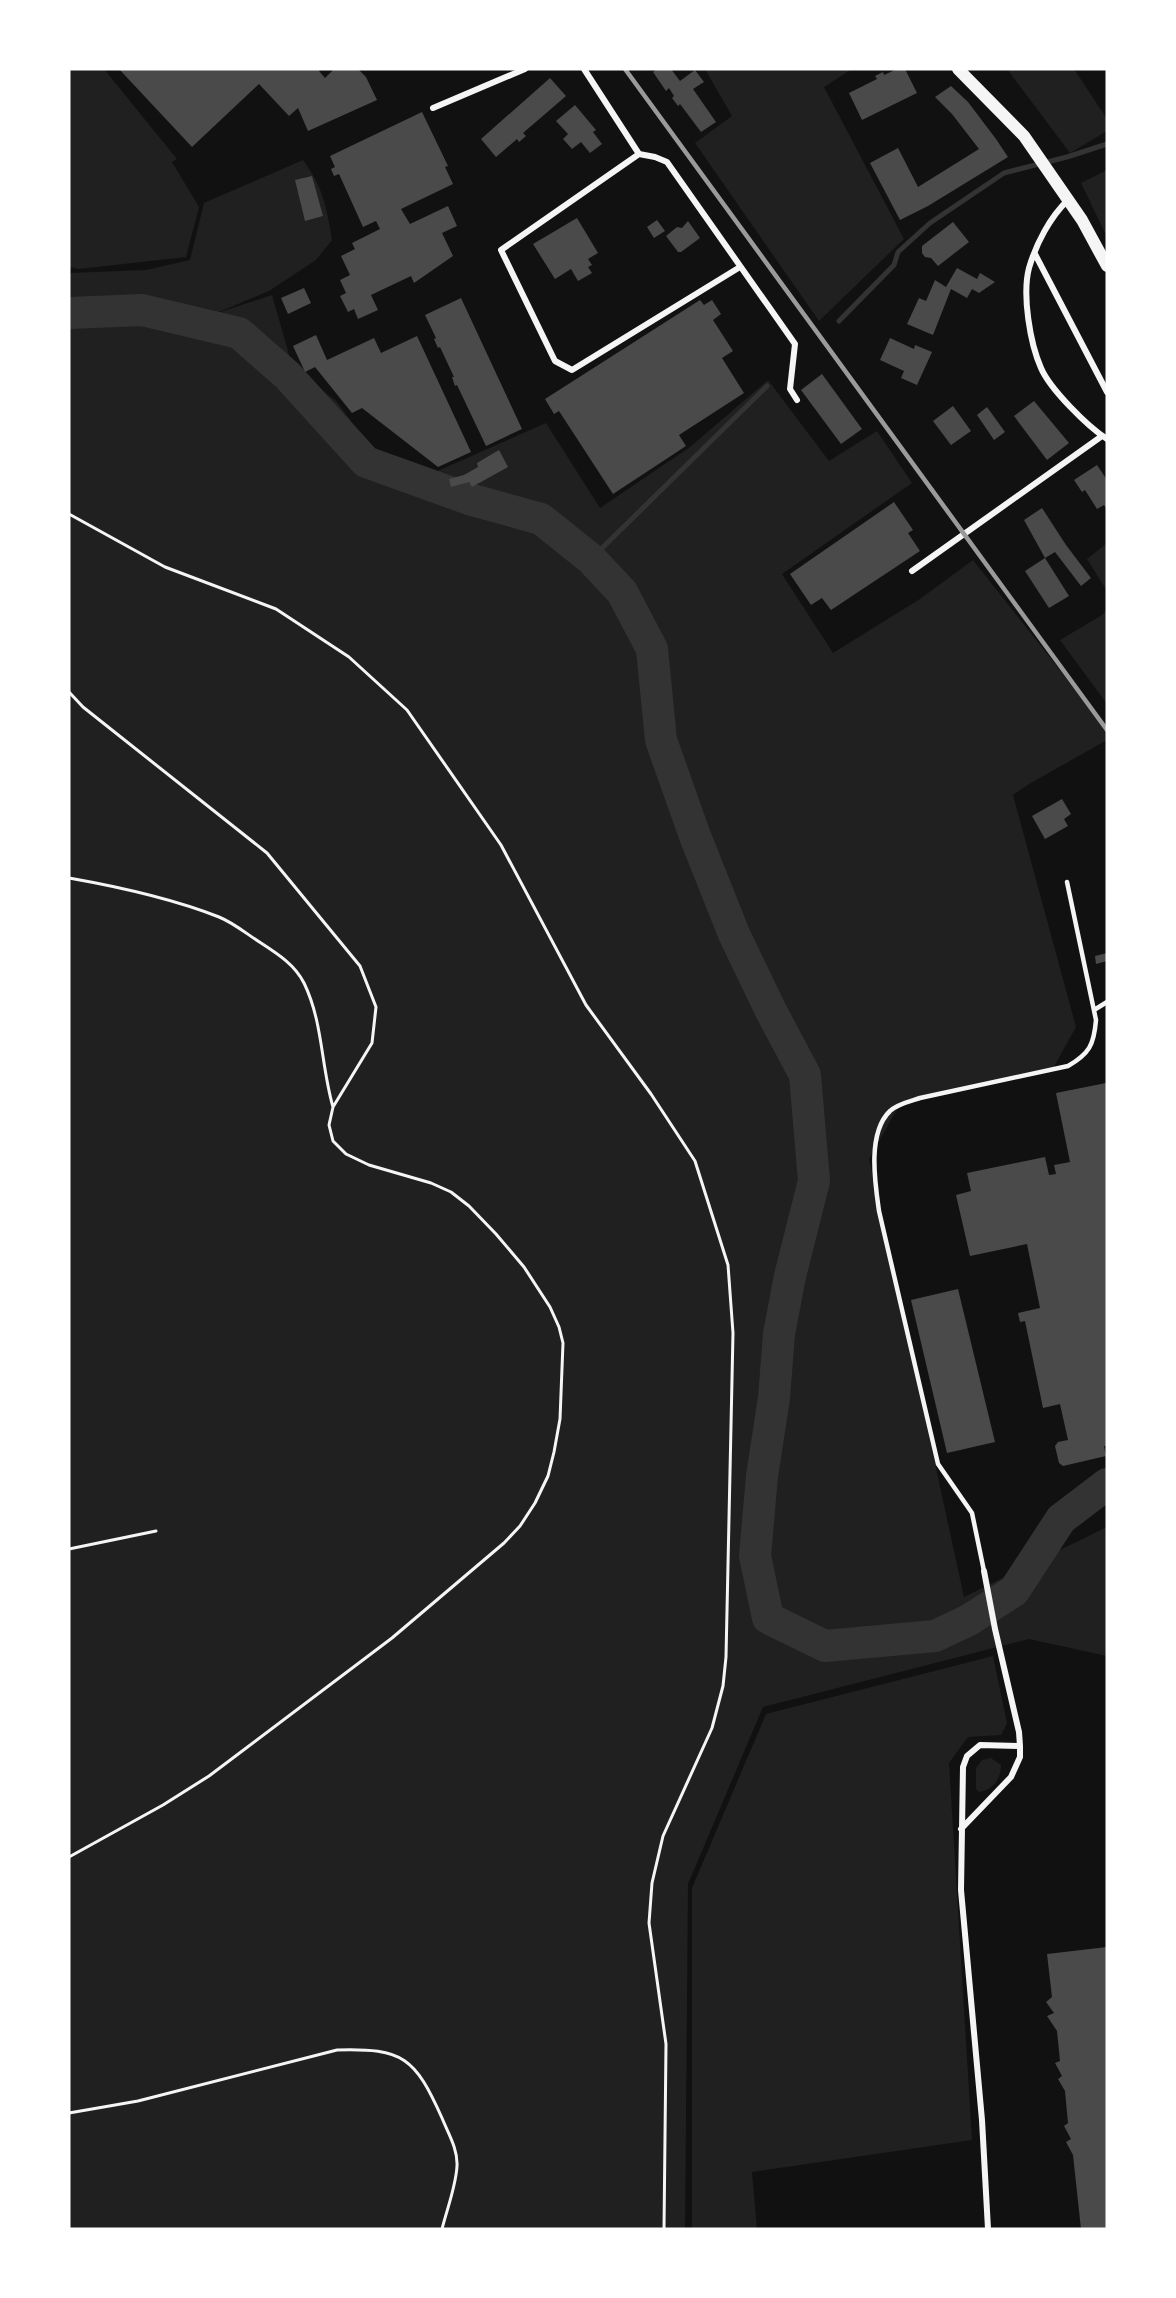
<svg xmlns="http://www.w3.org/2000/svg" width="1176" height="2298" font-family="Jost,sans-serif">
	<rect width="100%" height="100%" fill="#111"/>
	<path fill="#202020" d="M69 69H104L177 159 172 162 199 207 186 257 79 269 69 267Z
		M705 69H852L824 87 904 239 819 321 695 143 732 116Z
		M1007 69H1074L1107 119V131L1070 153Z
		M303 160C323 187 327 208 332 240L316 260 269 291 214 314 272 295 292 365 337 402 372 450 435 472 546 423 600 508 690 447 768 380 829 461 877 431 912 483 782 574 833 653 920 599 973 560 1107 730V740L1029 784 1013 795 1076 1027 1051 1072 901 1102 869 1159 964 1597 1107 1527V1656L1029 1639 763 1707 688 1884 685 2229H69V273L146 270 190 260 204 203Z
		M1107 170V237L1081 183Z
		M1107 543V591L1087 559Z
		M1107 609V704L1060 640 1102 615Z
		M993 1656 1007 1723 1001 1735 968 1737 949 1763 972 2140 752 2172 757 2229H692V1888L766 1714Z
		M991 1758 1001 1765C1001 1779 993 1790 979 1792L976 1789V1768L982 1760Z"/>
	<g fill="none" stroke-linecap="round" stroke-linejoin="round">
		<path stroke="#333" stroke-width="5" d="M839 321 894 265 898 252 930 223 1004 173 1067 157 1107 144
			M591 559 767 386"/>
		<path stroke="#333" stroke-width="32" d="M69 313 142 310 239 333 287 375 366 462 469 499 541 519 591 559 622 592 652 649 661 740 695 836 734 934 771 1011 805 1075 814 1181 790 1276 779 1334 774 1398 762 1476 755 1556 768 1618 825 1646 935 1636 969 1620 1014 1591 1061 1519 1107 1484"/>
	</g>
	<path fill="#4a4a4a" d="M119 69H321L319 71 325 78 334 69H358L366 77 377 100 308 131 298 108 289 116 259 84 192 147Z
		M657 69H671L680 81 695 70 704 82 693 89 716 122 701 132 680 104 678 106 672 98 674 96 669 88 666 91 653 72Z
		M897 69H905L917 93 862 120 849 93 877 79 875 76 883 72 884 75Z
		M550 78 566 96 523 133 526 136 519 142 517 139 496 157 481 139Z
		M951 86 968 102 996 139 1008 157 928 206 900 220 870 163 898 148 918 187 979 149 952 114 935 97Z
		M575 105 596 130 593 132 602 144 590 153 581 142 572 149 563 139 568 134 556 121Z
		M422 112 448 166 445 167 453 184 401 209 410 224 448 206 457 226 442 233 453 256 414 283 411 276 371 295 378 310 358 319 354 309 348 312 340 296 346 293 340 280 350 275 341 256 355 249 352 243 380 229 376 221 363 227 339 174 334 176 331 169 335 167 330 156Z
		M312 176 323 216 305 221 295 180Z
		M577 218 598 253 588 259 592 265 588 267 592 273 578 281 571 269 555 279 533 244Z
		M657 220 665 231 654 238 647 227Z
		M688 221 700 238 681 252H678L666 236 677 227 682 228Z
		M953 222 969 242 938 266 931 258 925 257 922 253V246Z
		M957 268 977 279 980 273 995 282 979 293 972 289 967 298 951 289 933 335 907 324 919 298 926 301 935 280 946 287Z
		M304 288 311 303 288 314 281 298Z
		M461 298 522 429 486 446 457 385 455 386 452 377H454L440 347 438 348 434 339 436 338 425 315Z
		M700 300 704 305 712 300 721 314 713 320 733 351 722 358 744 393 679 435 686 446 613 494 559 411 554 414 545 399Z
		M316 335 327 360 374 338 381 353 417 336 471 452 438 467 362 408 352 413 315 367 305 372 293 346Z
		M890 338 914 349 915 345 932 352 917 385 901 378 904 371 880 360Z
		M822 374 862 429 841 444 801 390Z
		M1034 401 1069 443 1047 460 1014 416Z
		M953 406 971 431 951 445 933 421Z
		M987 407 1005 432 994 440 977 415Z
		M499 450 508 467 472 487 469 482 451 487 449 479 464 475 478 467 477 463Z
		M1097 465 1107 480V510L1104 505 1097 509 1085 490 1082 492 1074 480Z
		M894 502 913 530 908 533 920 551 831 610 822 598 811 605 790 574Z
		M1042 508 1066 545 1091 578 1081 586 1055 552 1045 558 1024 520Z
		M1045 558 1069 596 1049 608 1025 571Z
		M1062 799 1071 814 1064 819 1068 826 1045 839 1032 816Z
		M1107 953V961L1096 964 1095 956Z
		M1106 1083 1107 1446H1104L1106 1456 1063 1466 1059 1463 1055 1446 1058 1442 1068 1440 1060 1404 1043 1408 1025 1321 1020 1322 1018 1313 1040 1308 1027 1244 970 1256 956 1195 971 1191 967 1173 1045 1157 1049 1175 1056 1174 1054 1165 1070 1162 1056 1093Z
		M958 1289 995 1442 947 1453 911 1300Z
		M1107 1947V2229H1081L1073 2155 1066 2142 1071 2139 1064 2126 1068 2123 1065 2091 1058 2079 1062 2076 1055 2063 1060 2061 1057 2031 1047 2016 1054 2013 1046 2002 1052 1997 1047 1954Z"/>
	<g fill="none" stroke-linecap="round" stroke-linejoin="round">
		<path stroke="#f5f5f5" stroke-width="3" d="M69 514 165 567 276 609 349 657 407 710 501 845 586 1005 651 1094 695 1161 728 1265 733 1333 726 1657 723 1686 712 1728 663 1836 652 1883 649 1923 666 2044 664 2229
			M69 692 83 707 267 853 360 966 376 1007 372 1043 333 1107 329 1125 333 1141 346 1154 369 1165 431 1183 451 1192 469 1206 496 1234 524 1267 550 1307 559 1327 563 1343 560 1419 554 1452 548 1476 535 1503 520 1526 504 1543 392 1638 209 1776 163 1805 69 1857
			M69 878C120 887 171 898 219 917 234 923 248 935 261 943 278 954 295 965 304 983 323 1022 321 1066 333 1107
			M69 1549 156 1531
			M69 2113 138 2101 337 2050C404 2048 415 2058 442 2118 448 2133 458 2149 457 2166 456 2186 447 2209 442 2229"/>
		<path stroke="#f5f5f5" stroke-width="4.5" d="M1094 1010 1107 1002
			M984 1571 972 1513 938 1464 879 1211C875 1183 867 1133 890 1111 897 1104 911 1101 920 1098L1068 1066C1089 1054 1094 1045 1096 1020L1067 882"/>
		<path stroke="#f5f5f5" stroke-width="6" d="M584 69 639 154 655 157 667 162 795 344 790 389 797 400
			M433 108 525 69
			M639 154 501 250 555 361 572 370 740 267
			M1068 200C1050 217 1036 244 1029 268 1022 295 1030 343 1041 368 1050 389 1087 426 1107 439
			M1035 254 1107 392
			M912 571 1102 436
			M984 1571 995 1629 1019 1732 1020 1746
			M961 1829 1011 1777 1020 1757V1746L980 1745 967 1756 963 1767 961 1890 982 2120 988 2229"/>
		<path stroke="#f5f5f5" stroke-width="12" d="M958 69 1024 136 1082 220 1107 266"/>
		<path stroke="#9a9a9a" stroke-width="4.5" d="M625 69 1107 730"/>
	</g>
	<rect width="1176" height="2298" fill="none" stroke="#ffffff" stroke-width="141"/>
</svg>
